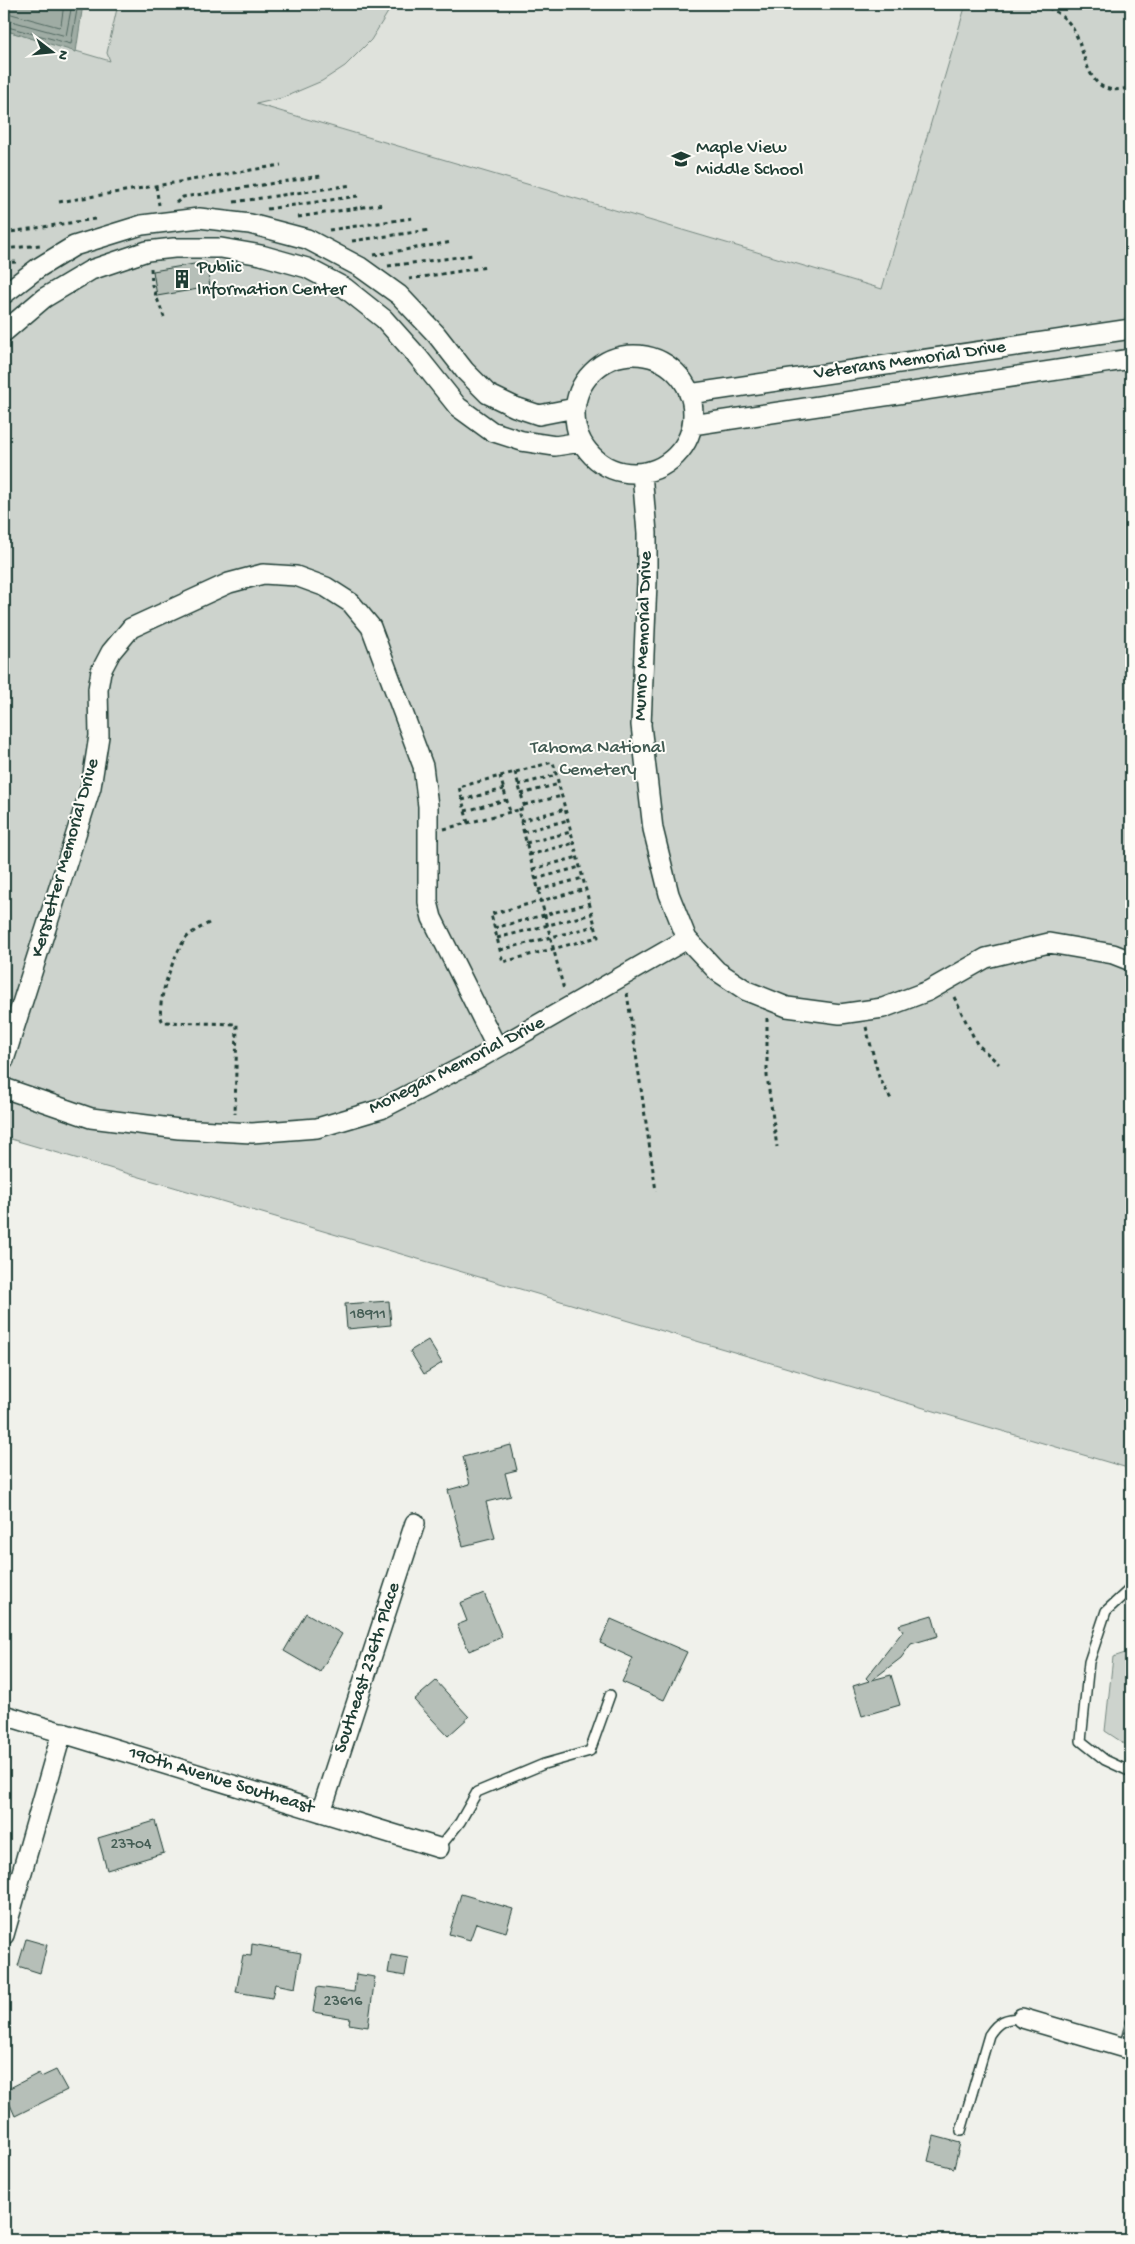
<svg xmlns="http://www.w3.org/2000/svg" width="1135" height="2244" font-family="'Gochi Hand',sans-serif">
	<rect width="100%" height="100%" fill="#f0f1eb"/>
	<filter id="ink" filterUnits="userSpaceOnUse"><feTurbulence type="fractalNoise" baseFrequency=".02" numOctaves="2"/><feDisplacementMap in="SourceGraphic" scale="10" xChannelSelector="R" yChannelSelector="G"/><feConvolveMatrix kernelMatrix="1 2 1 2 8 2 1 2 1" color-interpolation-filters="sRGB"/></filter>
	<g filter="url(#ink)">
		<path fill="#dfe2dc" d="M4 4H966L882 289 4 30Z"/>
		<path fill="#cdd3cd" stroke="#768880" d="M118 4H393L371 40 345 66 322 81 282 98 256 104 882 289 966 4H1131V1469L4 1137V30L110 61 107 53Z
			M1131 1651V1748L1105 1731 1113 1657Z"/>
		<path fill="#9faca4" stroke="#6c8077" d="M4 4H83L76 52 4 30Z"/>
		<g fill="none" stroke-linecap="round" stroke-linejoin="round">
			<path stroke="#526961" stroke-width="1" d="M4 12 59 27 61 25 64 4
				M4 19 66 36 72 4
				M4 26 71 44 78 4"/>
		</g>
		<path fill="#b6bfb8" stroke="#1f3d34" d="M206 262 210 287 157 296 153 271Z
			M389 1301 391 1325 347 1329 345 1304Z
			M428 1340 442 1363 424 1374 410 1351Z
			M511 1445 517 1470 505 1473 511 1496 486 1502 495 1538 463 1546 448 1490 470 1484 463 1457Z
			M484 1593 502 1637 469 1651 457 1625 467 1621 460 1603Z
			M306 1613 342 1634 320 1672 284 1651Z
			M932 1615 938 1636 911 1644 901 1658 872 1680 891 1675 900 1705 862 1716 853 1686 869 1681 866 1678 903 1631 899 1625Z
			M611 1619 687 1652 664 1700 622 1682 633 1658 600 1643Z
			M436 1681 469 1717 448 1736 414 1700Z
			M155 1821 164 1853 107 1870 98 1838Z
			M461 1894 513 1909 506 1932 476 1923 470 1940 449 1934Z
			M26 1939 47 1945 40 1973 18 1966Z
			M252 1944 301 1953 295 1988 275 1984 272 1998 236 1992 243 1955 251 1956Z
			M391 1955 408 1958 405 1976 388 1973Z
			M356 1974 375 1977 368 2027 349 2024 350 2018 313 2012 317 1987 354 1992Z
			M56 2070 67 2090 15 2116 4 2091 39 2073 41 2077Z
			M934 2136 960 2143 954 2168 928 2161Z"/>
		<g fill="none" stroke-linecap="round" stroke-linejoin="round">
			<g stroke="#1f3d34" stroke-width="12">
				<path id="service" d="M1131 1588 1106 1611 1089 1662 1081 1741 1105 1760 1131 1772
					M439 1848 460 1822 477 1792 544 1764 590 1751 610 1695
					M1124 2048 1131 2022
					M961 2131 989 2035C998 2021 1006 2018 1022 2018"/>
			</g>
			<g stroke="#1f3d34" stroke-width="22">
				<path id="minor" d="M4 294 38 268 74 246 142 225 199 218 250 224 307 239 360 267 399 295 436 334 465 371 488 394 515 407 539 415 575 408
					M4 332 44 298 91 270 147 251 174 248H221L261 255 307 268 345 288 384 319 418 357 458 407 491 431 522 441 555 446 581 442
					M575 414a59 59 0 1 1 118 0a59 59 0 1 1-118 0Z
					M689 394 1131 329
					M692 425 1131 359
					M642 473 647 533V582L641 725 653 829 669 894 687 939 717 971 747 991 787 1007 840 1014 883 1008 928 991 986 958 1049 943 1113 954 1131 961
					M4 1060 91 787 99 736 98 689 101 671 111 652 131 628 229 583 263 574 296 576 326 587 351 603 371 627 423 766 428 806V902L432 918 497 1048
					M4 1088 91 1118 179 1129 252 1133 317 1128 381 1109 478 1059 687 939
					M4 1715 439 1848
					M321 1812 415 1523
					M4 1935 62 1732
					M1022 2018 1131 2050"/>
			</g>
			<path stroke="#1f3d34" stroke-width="3" stroke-dasharray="4 4" stroke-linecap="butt" d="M1041 4C1053 10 1064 15 1072 27 1088 52 1084 102 1131 87
				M156 186 159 205
				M59 202 281 165
				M234 202 352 185
				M176 203 183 197 321 176
				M267 209 358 196
				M298 217 384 204
				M329 230 413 218
				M4 233 95 219
				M352 241 430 230
				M4 249 40 245
				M374 255 452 242
				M4 263 16 262
				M388 266 474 255
				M151 268 152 285 164 317
				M409 279 487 267
				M515 772 525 808 518 810
				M500 776 510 812
				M518 785 557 775
				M521 794 559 784
				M462 800 504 789
				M524 805 562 796
				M465 811 506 800
				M520 821 565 809
				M468 823 459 787 553 762 598 937 503 962 491 914 586 889
				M444 829 518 810 564 990
				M523 832 568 820
				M526 843 571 832
				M529 855 574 843
				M533 869 578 857
				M535 879 580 867
				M538 890 583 878
				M209 923C202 927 191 932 186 938 175 951 153 1009 163 1022L237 1024 235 1114
				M494 928 590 903
				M497 938 592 914
				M500 950 595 926
				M627 993 656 1191
				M954 997 977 1044 999 1064
				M767 1018V1076L777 1147
				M866 1027 879 1077 892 1101"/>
			<use href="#service" stroke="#fdfcf7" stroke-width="9"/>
			<use href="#minor" stroke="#fdfcf7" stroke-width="19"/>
		</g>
	</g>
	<defs>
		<g id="school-bare" transform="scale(1.5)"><path d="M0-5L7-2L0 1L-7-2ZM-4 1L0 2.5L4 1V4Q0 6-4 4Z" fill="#1f3d34" stroke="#fdfcf7" stroke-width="2.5" paint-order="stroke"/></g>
		<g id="building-bare" transform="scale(1.5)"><path d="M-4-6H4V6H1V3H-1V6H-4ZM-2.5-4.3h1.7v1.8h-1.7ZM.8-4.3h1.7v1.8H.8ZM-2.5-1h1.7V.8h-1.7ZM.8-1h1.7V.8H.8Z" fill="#1f3d34" stroke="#fdfcf7" stroke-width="2.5" paint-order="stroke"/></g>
	</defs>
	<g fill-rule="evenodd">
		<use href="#school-bare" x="681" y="159"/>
		<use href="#building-bare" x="182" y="279"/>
	</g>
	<g text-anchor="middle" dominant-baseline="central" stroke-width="4" stroke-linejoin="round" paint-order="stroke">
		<g font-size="16" fill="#455e55">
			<text x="368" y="1315">18911</text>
			<text x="131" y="1845">23704</text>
			<text x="343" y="2002">23616</text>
		</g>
		<g font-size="19" fill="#1f3d34" stroke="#fdfcf7" text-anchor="start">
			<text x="696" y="148">Maple View<tspan x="696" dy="22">Middle School</tspan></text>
			<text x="197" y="268">Public<tspan x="197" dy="22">Information Center</tspan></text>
		</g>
		<g font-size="19" fill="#1f3d34" stroke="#fdfcf7">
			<text transform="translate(910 361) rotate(-8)">Veterans Memorial Drive</text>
			<text transform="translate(644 636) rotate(-88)">Munro Memorial Drive</text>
			<text transform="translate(66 858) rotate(-74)">Kerstetter Memorial Drive</text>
			<text transform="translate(457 1066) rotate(-27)">Monegan Memorial Drive</text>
			<text transform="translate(368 1668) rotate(-72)">Southeast 236th Place</text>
			<text transform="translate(221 1781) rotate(17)">190th Avenue Southeast</text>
		</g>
		<g font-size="19" fill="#425b53" stroke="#fdfcf7">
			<text x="598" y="748">Tahoma National<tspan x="598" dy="22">Cemetery</tspan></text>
		</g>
	</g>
	<rect width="1135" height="2244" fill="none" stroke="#fdfcf7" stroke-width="20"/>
	<rect x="10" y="10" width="1115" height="2224" fill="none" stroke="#1f3d34" stroke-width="2" filter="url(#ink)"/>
	<g transform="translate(52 52) rotate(106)" stroke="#fdfcf7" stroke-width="4" paint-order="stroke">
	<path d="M0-4L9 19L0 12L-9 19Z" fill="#1f3d34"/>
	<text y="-8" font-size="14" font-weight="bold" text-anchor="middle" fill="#1f3d34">N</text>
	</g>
</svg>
